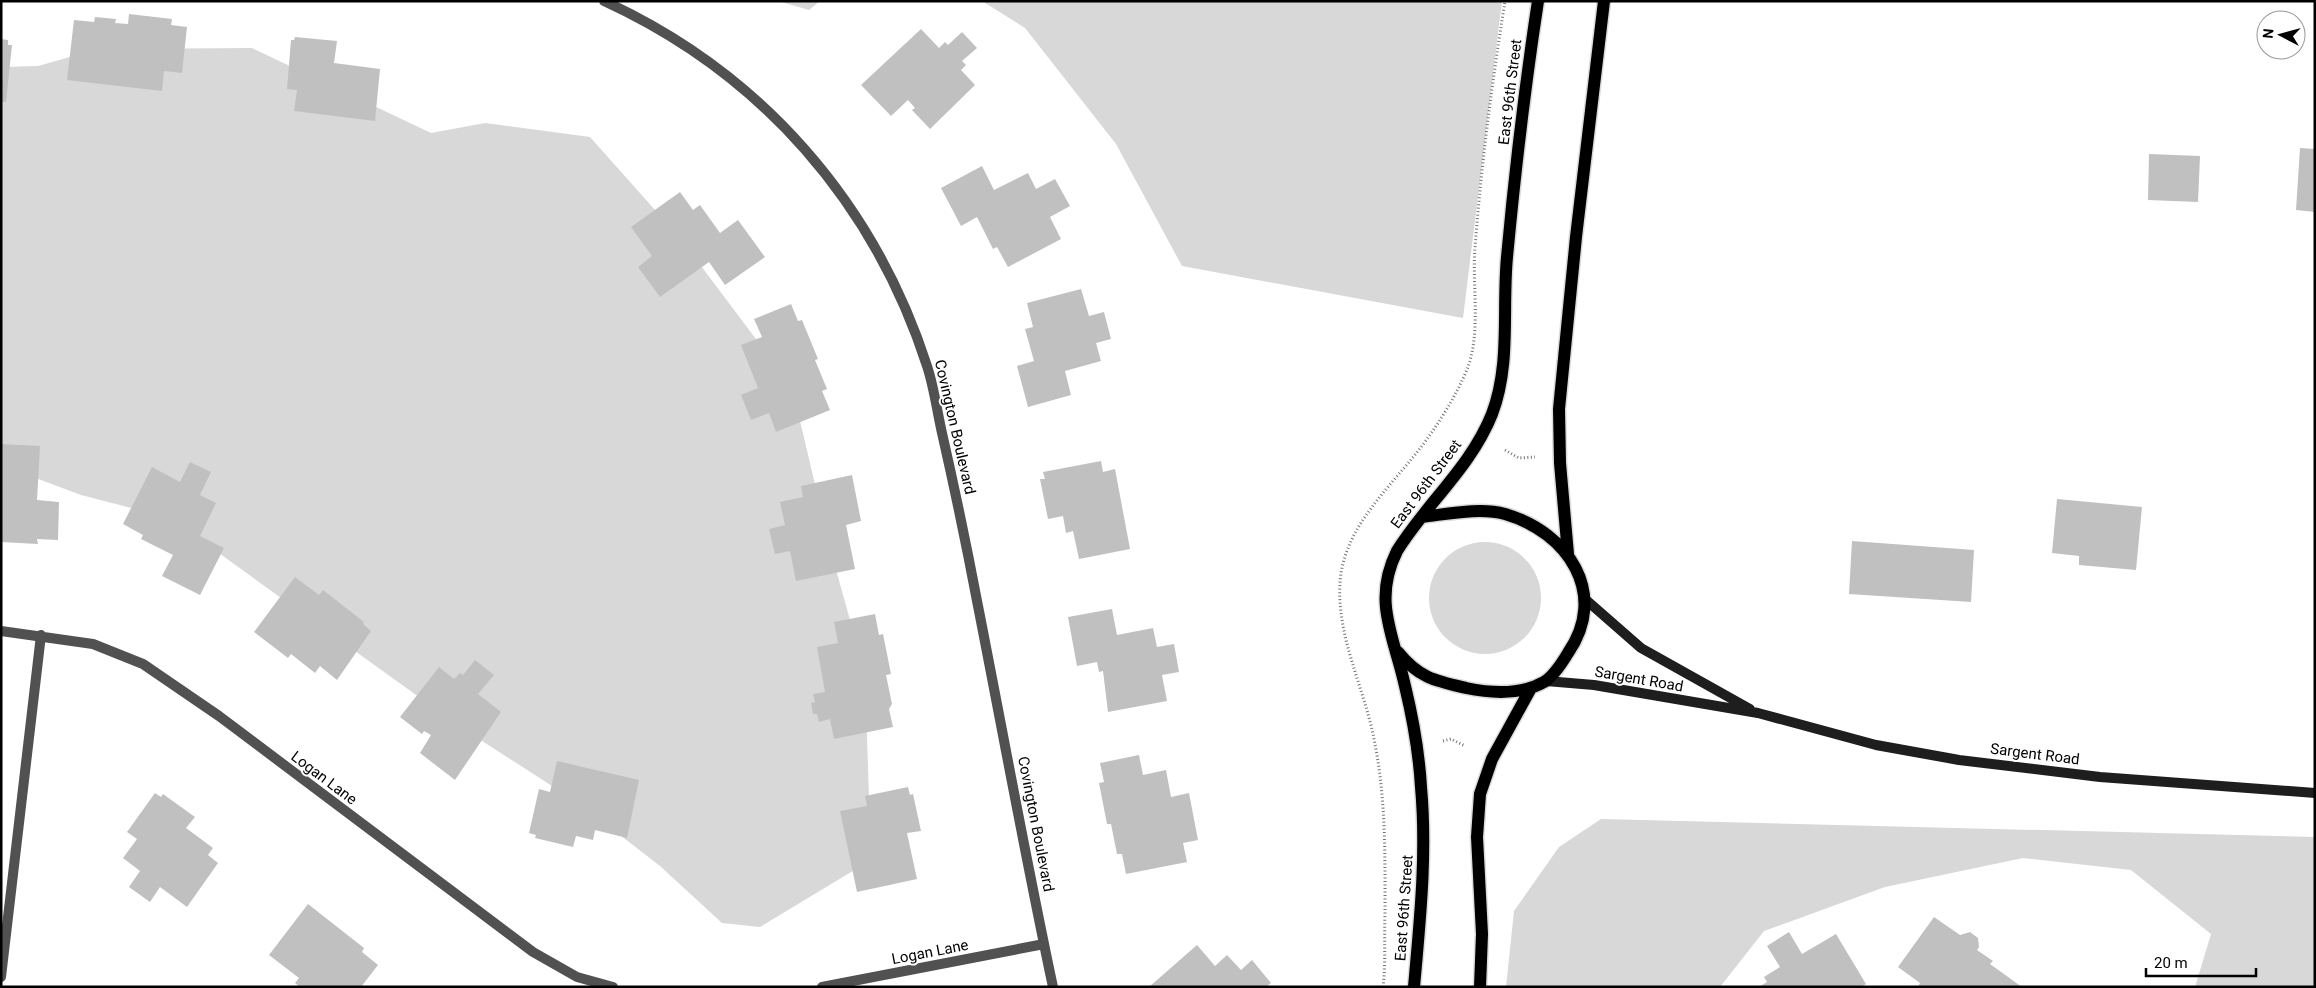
<svg xmlns="http://www.w3.org/2000/svg" width="2316" height="988" font-family="Roboto,sans-serif">
	<rect width="100%" height="100%" fill="#fff"/>
	<path fill="#d8d8d8" d="M778 1H820L809 10Z
		M982 1H1502L1463 318 1182 266 1116 144 1025 28Z
		M252 48 431 133 485 123 590 137 680 238 792 387 830 548 865 674 871 860 760 927 722 923 660 866 580 804 462 728 170 518 81 495 1 465V67L38 66 98 49Z
		M1429 598a56 56 0 1 1 112 0a56 56 0 1 1-112 0Z
		M1601 819 2315 837V987H2195L2211 934 2131 870 2023 858 1885 887 1764 931 1720 987H1506L1514 911 1559 847Z"/>
	<path fill="#c0c0c0" d="M129 14 172 19 171 25 187 27 182 73 164 71 162 91 67 80 74 20 94 22 95 17 116 19 115 23 128 24Z
		M921 29 939 48 945 42 948 45 962 32 977 48 962 61 966 65 961 70 975 85 930 129 912 110 915 108 908 100 891 116 861 85Z
		M295 37 337 41 334 63 380 69 375 121 294 111 297 90 287 89 291 40H294Z
		M1 39 8 40V45H12L6 102H1Z
		M2300 148 2315 149V212L2296 210Z
		M2149 154 2200 156 2198 202 2148 200Z
		M982 166 994 190 1028 173 1036 189 1055 179 1070 206 1050 217 1061 239 1008 267 997 247 993 249 977 217 961 226 941 188Z
		M680 192 693 210 700 205 720 233 738 220 765 257 725 285 709 262 660 297 638 267 652 256 631 227Z
		M1081 289 1089 316 1104 312 1111 339 1096 343 1101 361 1065 371 1071 395 1028 407 1017 366 1034 361 1025 329 1033 327 1027 303Z
		M791 304 798 321 802 320 818 359 815 360 827 389 822 391 830 410 776 432 769 413 751 420 741 395 758 388 741 345 762 337 754 319Z
		M1 444 40 446 37 500 59 502 58 540 37 539 38 544 1 542Z
		M1101 461 1103 472 1115 469 1130 549 1079 559 1073 531 1066 533 1063 516 1048 519 1040 479H1045L1043 472Z
		M190 462 211 472 200 495 216 503 200 536 224 548 200 595 162 576 173 555 141 539 143 535 123 524 152 467 180 482Z
		M852 475 861 521 846 525 855 569 796 581 790 551 775 554 769 529 785 525 780 502 803 497 801 486Z
		M2057 499 2142 507 2136 570 2079 565V556L2052 553Z
		M1852 541 1974 550 1971 602 1849 594Z
		M295 577 319 595 323 590 364 622 363 624 371 631 337 680 320 666 315 673 291 654 288 658 254 632Z
		M1112 609 1117 635 1153 628 1157 647 1174 644 1179 672 1162 675 1167 701 1108 712 1103 671 1099 672 1097 662 1077 666 1068 617Z
		M875 614 879 635 883 634 891 674 886 675 892 704 889 709 893 727 834 739 830 719 819 722 817 714H813L811 703 815 702 813 694 825 692 817 647 838 643 834 622Z
		M475 660 494 675 478 694 501 712 455 780 420 753 431 735 424 731 422 734 400 717 439 667 454 679 460 673 463 675Z
		M1139 755 1143 775 1166 770 1171 797 1189 793 1198 840 1183 843 1187 862 1126 874 1122 854H1117L1111 824H1107L1099 783 1104 782 1100 763Z
		M557 761 639 780 627 838 595 830 593 840 576 836 573 847 535 838 536 835 529 833 539 789 550 792Z
		M908 787 910 795 913 794 921 831 907 833 917 879 857 892 840 811 867 806 865 796Z
		M155 793 161 797 163 794 195 817 186 828 213 848 208 855 218 863 187 907 160 887 150 902 129 887 140 871 123 858 137 839 127 832Z
		M308 904 364 948 362 952 378 965 361 987H300L295 983 299 978 269 955Z
		M1934 917 1960 935 1970 932 1978 938 1979 947 1977 950 1993 961 1990 964 2022 987H1918L1920 983 1898 967Z
		M1789 932 1802 954 1836 934 1866 984 1861 987H1759L1767 982 1764 977 1780 967 1767 946Z
		M1197 945 1215 966 1227 955 1241 970 1252 960 1271 983 1266 987H1149Z"/>
	<g fill="none" stroke-linecap="round" stroke-linejoin="round">
		<g stroke="#dbdbdb" stroke-width="15">
			<path id="primary" d="M1568 554 1560 463 1559 409 1576 237 1604 1
				M1398 652C1419 678 1435 681 1466 688 1490 693 1521 695 1544 682 1554 676 1562 663 1568 653 1609 594 1568 532 1505 514 1480 507 1448 514 1422 517
				M1414 987C1420 920 1427 854 1421 787 1419 753 1413 719 1405 686 1394 636 1372 601 1397 551 1426 504 1471 467 1492 414 1511 364 1502 310 1507 257 1515 171 1525 86 1538 1
				M1480 987 1482 934 1477 837 1480 794 1492 759 1531 688"/>
		</g>
		<path stroke="#737373" stroke-width="3" stroke-dasharray="1 2.5" stroke-linecap="butt" d="M1505 450 1519 458 1535 457
			M1443 741 1451 739 1465 746
			M1383 987C1386 962 1384 939 1385 914 1385 857 1386 801 1375 744 1365 687 1333 632 1341 573 1349 524 1389 488 1418 451 1436 428 1457 395 1468 367 1481 330 1472 286 1475 248 1481 166 1492 83 1505 1"/>
		<path stroke="#515151" stroke-width="10" d="M604 1C761 73 874 202 927 366 934 387 937 411 942 433 955 490 967 548 978 606 1003 733 1026 860 1053 987
			M1 631 93 644 143 664 219 716 533 952 577 977 613 987
			M1 977 41 635
			M822 987 1044 944"/>
		<path stroke="#1e1e1e" stroke-width="10" d="M1585 599 1641 648 1750 709
			M1546 681 1594 685 1758 713 1876 745 1959 760 2100 777 2315 793"/>
		<use href="#primary" stroke="#000" stroke-width="12"/>
	</g>
	<g text-anchor="middle" dominant-baseline="central" stroke-width="4" stroke-linejoin="round" paint-order="stroke">
		<g font-size="15" fill="#000" stroke="#fff">
			<text transform="translate(1510 92) rotate(-83)">East 96th Street</text>
			<text transform="translate(955 427) rotate(77)">Covington Boulevard</text>
			<text transform="translate(1426 484) rotate(-53)">East 96th Street</text>
			<text transform="translate(1639 679) rotate(10)">Sargent Road</text>
			<text transform="translate(2035 754) rotate(7)">Sargent Road</text>
			<text transform="translate(324 778) rotate(37)">Logan Lane</text>
			<text transform="translate(1036 824) rotate(79)">Covington Boulevard</text>
			<text transform="translate(1404 908) rotate(-86)">East 96th Street</text>
			<text transform="translate(930 952) rotate(-11)">Logan Lane</text>
		</g>
	</g>
	<rect width="2316" height="988" fill="none" stroke="#000000" stroke-width="5"/>
	<g transform="translate(2281 35) rotate(276)"><circle r="24" fill="#ffffff" stroke="#999999"/>
	<path d="M0-4L9 19L0 12L-9 19Z" fill="#000000"/>
	<text y="-8" font-size="14" font-weight="bold" text-anchor="middle" fill="#000000">N</text>
	</g>
	<path d="M2146 968v8h110v-8" fill="none" stroke="#000000" stroke-width="2.5"/>
	<text x="2154" y="968" font-size="15" fill="#000000" stroke="#ffffff" stroke-width="4" paint-order="stroke">20 m</text>
</svg>
